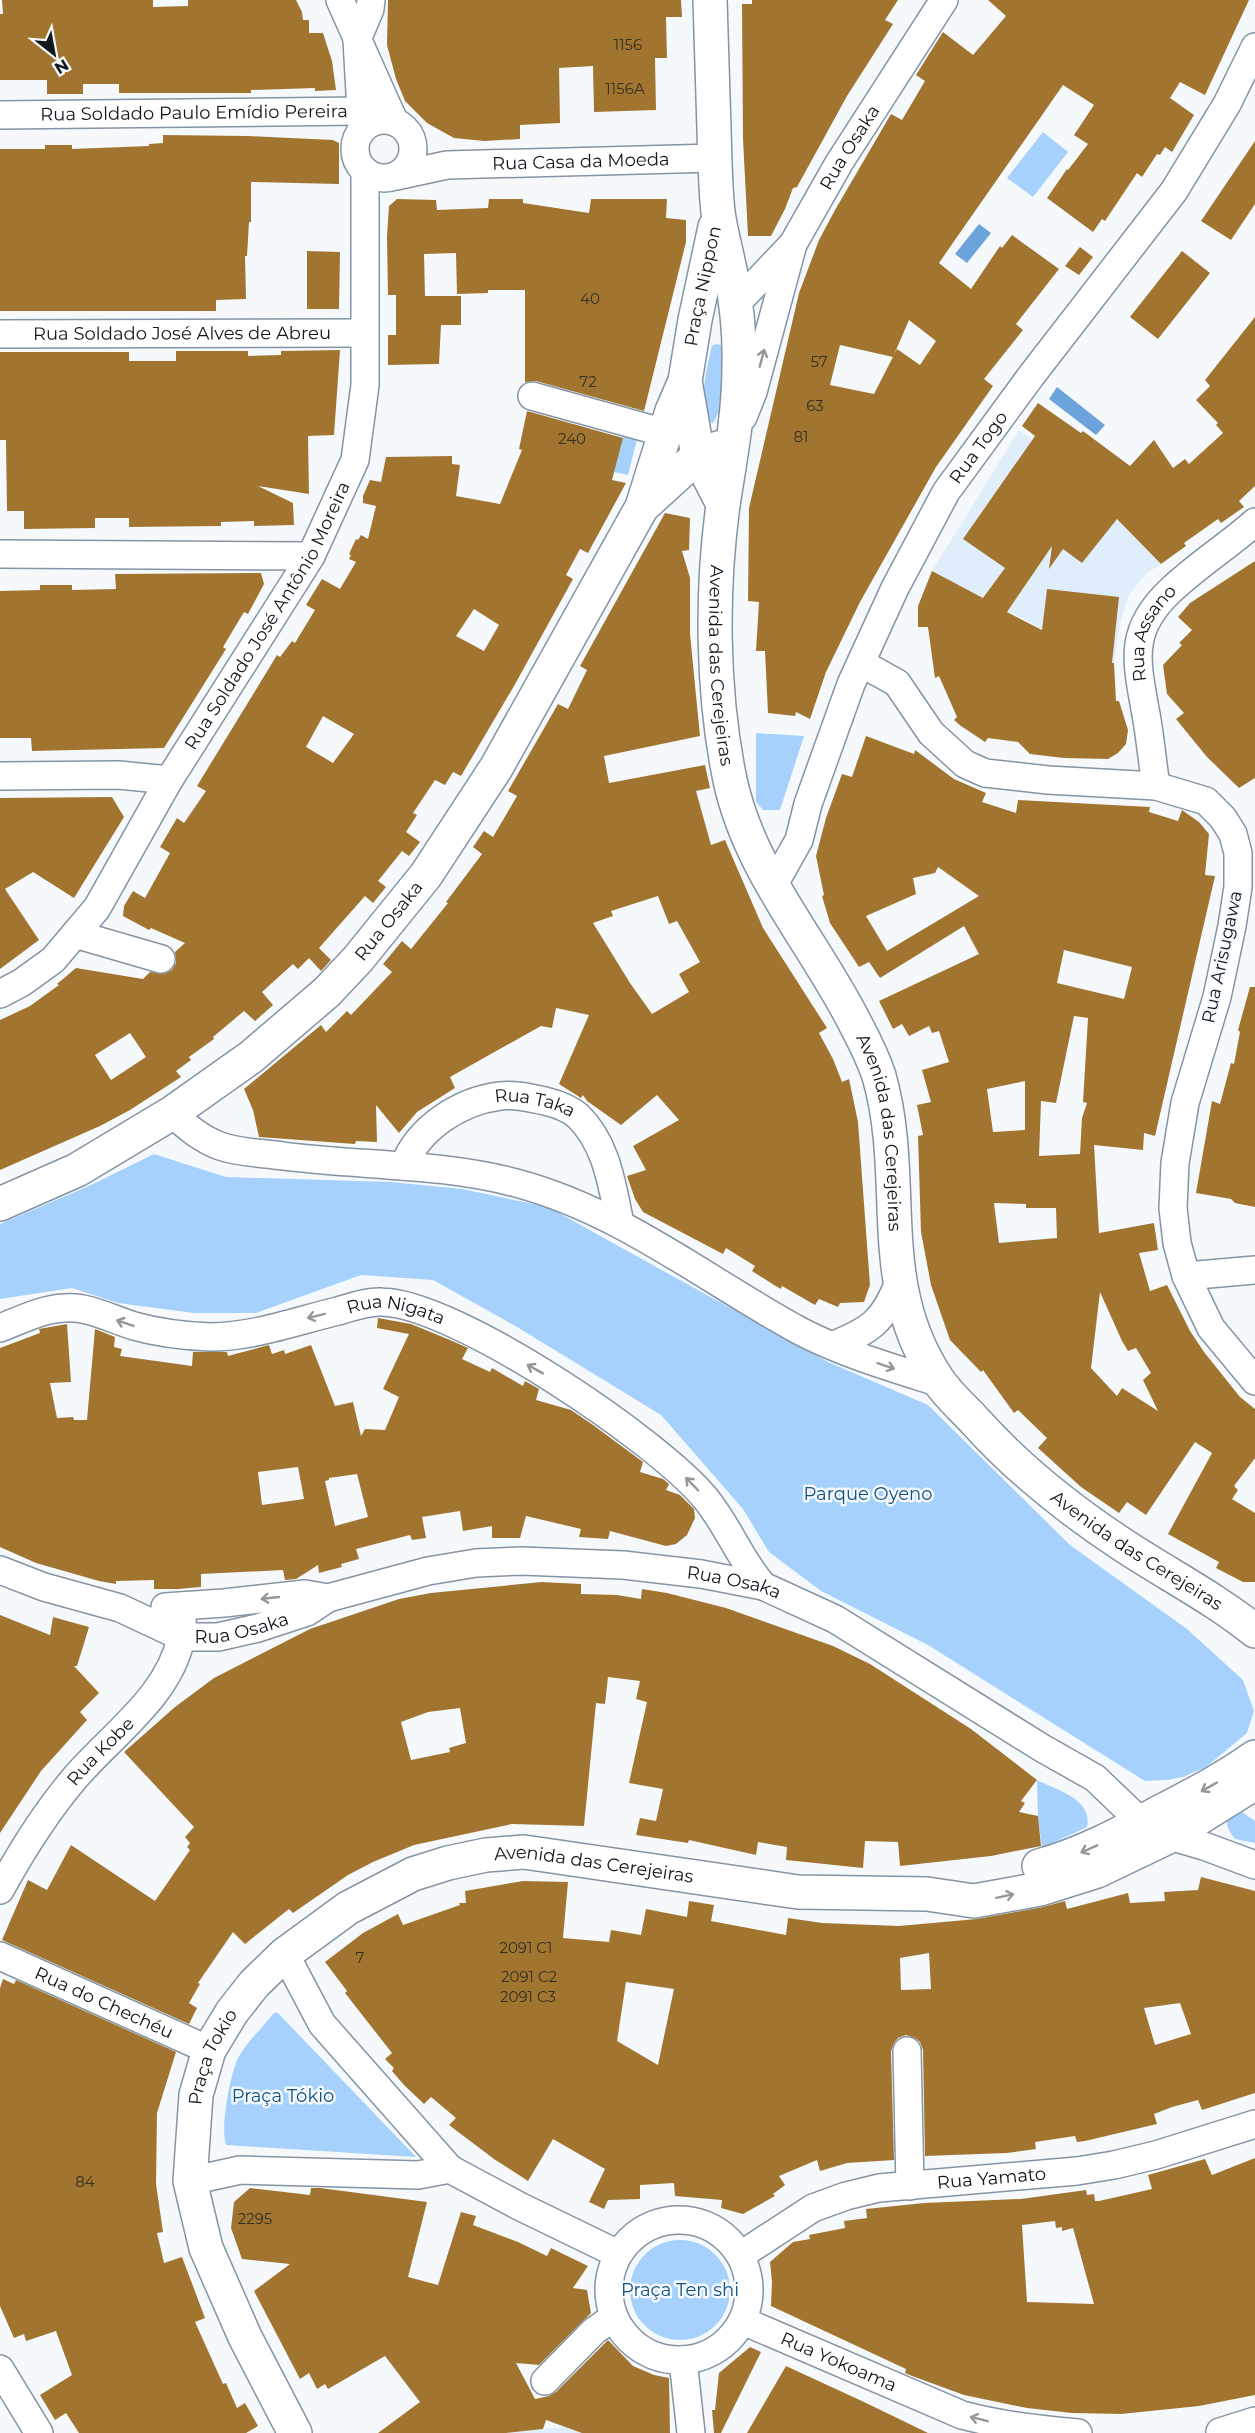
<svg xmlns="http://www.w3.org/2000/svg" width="1255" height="2433" font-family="Montserrat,sans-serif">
	<rect width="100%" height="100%" fill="#f5f9fc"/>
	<path fill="#e0eefc" d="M1019 430 1106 492 1099 500 1161 564 1147 573 1128 596 1120 624 1114 663 1033 661 1042 629 932 571Z
		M669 2416 670 2433H506Z"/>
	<path fill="#a6d1fd" d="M1043 132 1068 152 1033 197 1007 178Z
		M718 344 722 346C725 372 728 400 713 423L708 422C698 399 707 369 712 345Z
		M625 428 639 431 628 475 614 472Z
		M756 733 804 736 780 810H763L756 802Z
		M154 1154 226 1177 391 1182 462 1189 548 1207 828 1362 928 1405 1070 1545 1187 1629 1243 1680 1254 1711 1247 1733 1206 1767 1183 1777 1167 1780 1145 1781 928 1645 821 1591 769 1552 743 1509 661 1415 517 1327 433 1280 361 1275 256 1313H194L118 1303 72 1288 0 1299V1224L91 1185Z
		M1037 1780C1057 1790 1093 1799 1087 1827L1042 1848 1038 1816Z
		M1235 1807 1255 1821V1843L1235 1839C1225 1826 1224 1820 1235 1807Z
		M277 2012 416 2157 226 2145C220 2128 230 2075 238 2058 246 2043 262 2028 273 2014Z
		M630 2290a50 50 0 1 1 100 0a50 50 0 1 1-100 0Z"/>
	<path fill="#6ba3da" d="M979 224 991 233 967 263 955 254Z
		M1057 387 1105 425 1096 435 1049 399Z"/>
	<path fill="#a17530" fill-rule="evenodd" d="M2 0H153V7L188 6V0H296L302 12 303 20H309V33H323L332 61 336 90 315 91V88L251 90V93H119V84H83V94H47V80H0V14H3Z
		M388 0H681L682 17H666L667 58H655L656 110 594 112 593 66 559 68 560 123 520 125V139L484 141 454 138 427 123 405 101 396 79 387 45Z
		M752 0H898L885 20 893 24 847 96 797 187 793 188 785 209 771 236H748L743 139 742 4H752Z
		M988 0H1249L1205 95 1180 82 1170 98 1194 115 1172 152 1165 147 1160 155 1157 154 1142 177 1137 173 1105 221 1102 219 1093 232 1047 198 1067 169 1068 170 1088 144 1074 135 1094 105 1063 85 957 237 939 263 971 289 1000 246 1002 248 1012 235 1059 269 1016 324 1023 330 984 379 993 386 936 467 860 602 826 672 810 719 796 712 795 716 768 713 765 651H756L759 602 748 601 749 508 799 293 819 240 835 210 891 114 902 120 925 81 916 75 943 32 973 55 1006 16ZM909 320 936 341 920 365 897 349 874 394 830 385 840 345 893 357Z
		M163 135 248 136 333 140 339 143V184L251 182V222H249L247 256H245L246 299 216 300V311H0V149H45V145H72V149L149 146V144L163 143Z
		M1255 141V204L1231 240 1201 221Z
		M397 199 436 200 437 210 488 208 489 199H523V203L589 213 591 199H667L666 218 686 220V242L644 411 536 381 525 382V290H488V293L457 294 456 253 424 254 425 296H461V325H441L439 364 388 365V335H396V295H388L387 236 389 206Z
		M1080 247 1093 257 1079 275 1065 266Z
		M307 251 340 252 339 309H307Z
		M1182 251 1210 273 1158 339 1130 317Z
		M1255 317V486L1239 501 1244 507 1221 523 1218 519 1184 543 1186 546 1161 564 1117 519 1082 563 1063 549 1049 569 1052 546 1007 612 1042 630 1047 589 1119 597 1112 663H1114L1116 701H1119L1128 730 1126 744 1118 753 1108 759 1064 758 1030 754 1018 742 988 738 985 742 961 726 954 720 957 717 939 676 935 678 928 627H918V606L932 571 983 598 1005 568 963 539 1035 436 1022 426 1038 403 1081 433 1083 431 1130 466 1154 440 1173 468 1185 459 1189 464 1223 433 1216 425 1218 423 1196 400 1210 386 1205 380Z
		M340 350 334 435 308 436 309 494 258 486 293 503 294 525 254 526V521L221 522V526L129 527V518H95V528L24 529V511H7L6 440H0V352H129V361H176V351H248V356L281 355V351Z
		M527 411 623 438 612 480 626 483 588 553 580 549 566 575 573 579 514 686 461 776 453 772 445 785 435 780 413 813 417 815 406 832 420 842 409 856 402 851 378 881 386 887 373 903 365 896 319 948 331 960 321 971 309 958 298 969 293 964 262 992 273 1005 255 1021 244 1011 213 1037 214 1039 189 1057 191 1060 176 1071 181 1077 130 1110 100 1126 0 1170V1020L30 1006 59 985 57 984 76 968 143 979 150 972 164 974 172 970 176 963 175 952 185 943 151 928 149 930 123 916 124 906 133 891 145 898 170 853 160 847 177 818 184 823 206 791 197 786 277 655 280 657 292 641 295 643 315 610 306 605 322 579 340 589 356 562 349 559 351 555 349 554 356 539 358 540 361 535 368 539 376 506 363 503V496L370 480 381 482 386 457 452 456V464L460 465 456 496 500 504 522 450 519 449ZM474 609 499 625 484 651 456 636ZM323 716 354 734 333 763 306 747ZM130 1033 146 1057 111 1080 95 1055Z
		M665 513 690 518 689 550 682 551 690 578V634L700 736 604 756 609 783 705 765 710 788 696 791 711 845 725 840 763 928 827 1028 819 1033 833 1059 842 1082 849 1079 858 1122 870 1285 864 1302 840 1303 838 1307 819 1299 815 1305 782 1286 781 1289 774 1285 752 1271 755 1266 726 1248 723 1254 643 1212 635 1199 627 1176 646 1170 633 1146 679 1120 657 1095 621 1125 587 1101 583 1095 581 1098 559 1084 589 1015 556 1008 552 1028 541 1026 450 1077 455 1088 417 1112 399 1133 376 1105 377 1142 356 1141 355 1144 259 1137 253 1110 244 1089 321 1025 326 1032 347 1011 351 1015 392 972 383 964 402 941 411 949 448 903 446 902 482 854 473 847 484 831 493 837 517 796 508 791 558 704 568 709 587 670 580 666ZM658 896 669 924 677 921 700 962 679 974 689 992 652 1014 630 983 593 923 613 916 611 911Z
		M1255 561V778L1239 788 1207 757 1176 719 1184 713 1167 694 1163 665 1182 645 1179 643 1192 630 1178 617 1190 603Z
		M261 573 264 584 248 614 244 612 223 647 226 649 164 748 32 751 31 738H0V591L40 590V585H72V590L116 589 115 574Z
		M866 736 914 754 915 750 954 779 986 793 982 802 1016 813 1018 800 1150 807 1149 812 1178 821 1182 810 1199 822 1209 834 1205 875 1215 876 1155 1136 1144 1133 1143 1150 1094 1145 1099 1233 1154 1223 1158 1250 1139 1253 1150 1291 1167 1285 1190 1331 1204 1352 1240 1397 1255 1409V1458L1234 1486 1238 1490 1232 1499 1255 1513V1582H1243L1216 1568 1219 1562 1168 1534 1212 1453 1195 1442 1146 1515 1127 1502 1119 1513 1081 1487 1038 1448 1047 1438 1018 1410 1014 1413 983 1370 981 1372 950 1340 931 1285 921 1232 918 1136 923 1135 917 1105 931 1102 922 1070 949 1062 939 1031 932 1033 929 1026 909 1036 902 1024 893 1029 879 1001 979 954 964 926 880 978 869 962 859 967 830 923 822 896 824 895 816 856 826 818 842 774 852 777ZM938 867 979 896 887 951 866 916 916 894 913 878 935 873ZM1064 950 1132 967 1124 999 1057 983ZM1074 1016 1088 1018 1083 1102 1087 1103 1082 1118 1080 1154 1039 1156 1041 1101 1056 1103ZM1025 1081V1130L993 1132 987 1089ZM994 1203 1026 1204V1208H1056L1057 1238 999 1243ZM1100 1292 1122 1341 1128 1351 1136 1348 1151 1373 1143 1380 1158 1411 1122 1388 1117 1396 1091 1368Z
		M112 797 124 817 74 898 33 872 5 889 39 940 0 969V798Z
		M1250 987H1255V1207L1235 1203 1231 1199 1196 1193 1212 1101 1220 1104 1231 1063 1234 1064 1240 1032 1238 1030Z
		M378 1318 411 1324 450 1340 468 1348 462 1359 490 1372 492 1368 523 1386 525 1381 539 1389 536 1400 571 1410 593 1425 643 1462 640 1472 663 1479 669 1484 666 1490 680 1495 694 1509 695 1518 687 1535 676 1544 666 1546 610 1531 608 1539 579 1537 581 1529 526 1516 520 1538H492V1526L463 1531 460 1511 422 1517 426 1538 412 1540 410 1535 356 1549 359 1559 341 1564 342 1567 319 1573 318 1565 296 1579 285 1580 283 1570 201 1574V1587L178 1589H154V1580L116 1581V1584L99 1581 36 1563 0 1547V1348L40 1333 39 1329 67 1324 71 1382 50 1383 57 1418 73 1417 74 1420H87L95 1329 115 1337 114 1347 122 1349 120 1356 192 1366 193 1352H227L228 1356 269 1345 272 1354 284 1350 285 1354 311 1345 335 1406 353 1402 361 1436 365 1429 385 1430 399 1397 383 1389 409 1334 377 1328ZM298 1467 304 1499 262 1505 258 1472ZM357 1474 368 1517 335 1526 325 1481 329 1480V1478Z
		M542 1582 581 1584V1594L617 1595 641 1599 642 1589 667 1593 726 1608 833 1646 870 1664 971 1729 1037 1780 1021 1801 1025 1803 1019 1812 1038 1816 1041 1846 991 1856 900 1866 898 1842 865 1841 863 1868 786 1860 787 1847 758 1842 756 1855 689 1840 688 1843 636 1835 640 1818 656 1821 663 1789 629 1783 647 1702 636 1699 640 1681 608 1677 605 1704 596 1703 584 1826 512 1824 414 1845 373 1862 348 1875 293 1913 289 1909 245 1944 233 1932 198 1983 200 1984 189 2003 197 2008 189 2024 2 1940 28 1880 47 1890 71 1845 155 1901 190 1850 187 1847 190 1843 185 1837 194 1827 124 1752 175 1707 214 1678 310 1629 399 1599 431 1593ZM460 1708 466 1743 449 1748 450 1752 411 1760 401 1722 428 1712Z
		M0 1615 50 1635 53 1617 89 1627 77 1666H74L99 1693 80 1712 87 1720 41 1771 0 1833Z
		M1201 1877 1255 1891V2093L1202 2110 1198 2100 1172 2107 1154 2114 1157 2124 1085 2141 1077 2142 1075 2136 1035 2142 1036 2149 1007 2153 925 2156 923 2050 920 2042 915 2038 906 2035 898 2038 894 2043 891 2051 894 2160 847 2163 820 2171 817 2160 779 2176 785 2185 773 2194 775 2196 743 2214 721 2208 722 2200 675 2196 674 2183 640 2185V2199L608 2200 604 2209 589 2202 605 2169 553 2139 528 2181 494 2159 449 2125 456 2118 431 2097 424 2104 404 2085 392 2071 394 2068 385 2059 392 2053 345 1993 347 1991 325 1962 363 1933 398 1914 403 1925 460 1905 459 1903H466L465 1891 523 1881 568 1882 563 1938 609 1942 611 1930 641 1935 646 1909 687 1917 689 1901 714 1905 711 1921 786 1935 788 1918 822 1923 899 1926 977 1919 1043 1907 1065 1901 1067 1909 1128 1893 1130 1903 1165 1901 1164 1892 1198 1890ZM929 1953 931 1989 901 1990 900 1958ZM626 1982 674 1989 658 2065 617 2041ZM1180 2003 1191 2034 1155 2045 1144 2008Z
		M3 1979 14 1984 16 1980 176 2052 157 2113 156 2184 163 2232 157 2233 164 2263 182 2257 205 2318 195 2322 223 2384 226 2383 237 2408 245 2403 258 2426 246 2433H79L66 2413 55 2420 40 2395 72 2375 56 2331 26 2341 24 2334 14 2338 0 2306V1988Z
		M1255 2158V2395L1199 2406 1121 2414 1072 2413 1027 2408 964 2395 912 2376 905 2373 906 2369 771 2306 772 2282 770 2262 793 2242 810 2239 809 2235 845 2228 844 2221 867 2218 866 2209 924 2203 1021 2199 1086 2190 1087 2195 1094 2194 1095 2201H1099L1152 2189 1148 2175 1205 2159 1212 2175ZM1055 2221 1056 2228 1062 2227V2231L1073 2228 1094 2304 1027 2302 1022 2225Z
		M250 2188 310 2195 311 2188H320L427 2202 408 2277 438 2285 461 2212 476 2216 473 2225 518 2242 547 2256 551 2248 588 2266 573 2288 587 2290 591 2313 539 2365 516 2363 535 2399 549 2396 556 2392 608 2340 633 2366 654 2375 669 2378 670 2433H582L546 2420 543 2429 506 2433H378L420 2402 385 2356 328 2389 325 2384 317 2389 309 2373 300 2379 254 2291 290 2264 242 2259 231 2228 234 2202Z
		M750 2347 761 2352 721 2433H714L712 2410H715L719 2373Z
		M786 2366 864 2402 928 2433H747Z"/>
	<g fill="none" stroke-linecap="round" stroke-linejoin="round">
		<g stroke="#8494a4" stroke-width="30">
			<g id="minor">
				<path d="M340 0 394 121"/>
				<path id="s1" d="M0 115 361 111 388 109"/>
				<circle cx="384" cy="149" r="29"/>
				<path d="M362 128 357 40 370 9 371 0"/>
				<path id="s2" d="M396 176 447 165 715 158"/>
				<path d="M736 304 790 247"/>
				<path id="s3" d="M0 334 364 333"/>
				<path d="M532 396 665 433"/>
				<path id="s4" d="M743 417 753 392 793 244 839 163 944 0"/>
				<path d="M0 554 311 556"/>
				<path d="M861 663 897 683 931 733 965 764 985 773 1048 780 1156 786 1206 801 1223 818 1233 834 1238 853V887L1232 926 1217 997 1185 1103 1175 1163 1173 1208 1177 1243 1186 1276 1211 1328 1255 1381"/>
				<path d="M0 776 119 775 169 780"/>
				<path id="s5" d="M1156 786C1152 760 1150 734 1145 709 1136 659 1129 630 1170 591 1196 566 1228 546 1255 522"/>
				<path id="s6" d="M772 888 799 840 808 804 851 684 895 588 946 492 1031 376 1174 191 1227 104 1255 47"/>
				<path d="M75 934 161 959"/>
				<path id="s7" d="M0 994 21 983 53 960 97 908 169 780 311 556 355 460 365 385V171"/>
				<path d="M172 1113C187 1127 201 1139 220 1146 239 1153 263 1153 283 1156 360 1166 441 1163 516 1183 622 1211 706 1280 800 1331 844 1354 893 1368 940 1383"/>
				<path id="s8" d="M404 1166C418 1128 460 1101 500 1096 515 1094 530 1098 545 1101 557 1104 569 1108 578 1116 607 1144 612 1186 620 1223"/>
				<path d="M1186 1276 1255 1270"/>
				<path id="s9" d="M0 1328C21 1320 42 1309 64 1308 89 1306 111 1319 134 1326 159 1333 184 1336 210 1337 253 1337 296 1321 338 1311 352 1307 368 1301 382 1302 455 1303 660 1442 706 1499 728 1526 740 1559 763 1586"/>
				<path d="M834 1345C871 1330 884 1321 899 1282"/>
				<path id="s10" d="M0 1570 44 1587 120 1608 182 1637H218L258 1628 307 1612 328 1598 428 1571 476 1563 522 1561 623 1565 701 1574 763 1586 835 1619 1042 1748 1095 1778 1141 1822 1170 1836 1204 1846 1255 1865"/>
				<path d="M165 1607 224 1603 305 1594 328 1598"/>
				<path id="s11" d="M0 1890C21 1852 45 1813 74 1779 110 1736 169 1697 181 1638 183 1628 182 1616 182 1606"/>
				<path d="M285 1954 322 2024 450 2169 519 2206 618 2254"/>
				<path id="s12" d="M0 1956 209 2050"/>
				<path d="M907 2051 910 2186"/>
				<path d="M190 2181 240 2170 418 2175 450 2169"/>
				<circle cx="679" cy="2290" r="70"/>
				<path id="s13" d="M741 2255 813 2208 846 2196 879 2188 1077 2171 1114 2165 1156 2155 1255 2124"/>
				<path id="s14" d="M743 2321 962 2415C1000 2425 1039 2430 1078 2433"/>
				<path d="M683 2360 691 2433"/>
				<path d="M0 2369 39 2433"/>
				<path d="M545 2381 594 2331 614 2317"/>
				<path d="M1220 2432 1255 2421"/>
			</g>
		</g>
		<g stroke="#8494a4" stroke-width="36">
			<g id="major">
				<path id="s15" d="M710 0C711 43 713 86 714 129 715 157 715 185 718 212 721 233 727 254 731 275 737 306 740 336 739 367 739 414 730 459 723 505 711 593 712 693 730 780 750 873 815 943 856 1025 865 1042 873 1058 879 1076 909 1181 872 1282 938 1380 948 1395 963 1408 975 1421 1018 1469 1070 1510 1123 1545 1167 1574 1214 1598 1255 1631"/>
				<path d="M685 381 698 456 723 504"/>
				<path d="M642 507 698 456 718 448"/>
				<path id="s16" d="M0 1204 77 1170 172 1113 251 1057 327 992 358 959 426 875 496 768 642 507 672 411 685 381 695 320 715 227"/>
				<path d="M1039 1866C1082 1854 1120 1834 1158 1813 1191 1796 1224 1779 1255 1757"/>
				<path id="s17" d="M295 2433 245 2337 206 2248 190 2181 196 2095 209 2050 232 2012 254 1984 285 1954 348 1908 413 1874 448 1863 486 1855 524 1852 798 1892 927 1894 974 1901 1040 1889 1097 1871 1170 1836 1255 1783"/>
			</g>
		</g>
		<use href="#minor" stroke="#fff" stroke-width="27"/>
		<use href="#major" stroke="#fff" stroke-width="33"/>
	</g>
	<defs><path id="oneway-shaft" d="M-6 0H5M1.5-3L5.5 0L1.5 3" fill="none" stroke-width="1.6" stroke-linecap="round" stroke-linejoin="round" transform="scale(1.5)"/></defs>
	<g stroke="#949799">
		<use href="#oneway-shaft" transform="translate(762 358) rotate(-75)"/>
		<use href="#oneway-shaft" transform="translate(316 1316) rotate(166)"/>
		<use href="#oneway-shaft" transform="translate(125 1323) rotate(-161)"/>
		<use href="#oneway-shaft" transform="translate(886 1366) rotate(18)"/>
		<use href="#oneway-shaft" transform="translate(535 1369) rotate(-151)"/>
		<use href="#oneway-shaft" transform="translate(692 1484) rotate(-134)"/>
		<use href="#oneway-shaft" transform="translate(270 1598) rotate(174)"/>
		<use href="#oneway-shaft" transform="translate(1209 1787) rotate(151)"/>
		<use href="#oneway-shaft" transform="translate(1089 1849) rotate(156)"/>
		<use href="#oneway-shaft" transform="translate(1005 1896) rotate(-12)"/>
		<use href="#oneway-shaft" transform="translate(979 2419) rotate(-166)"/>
	</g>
	<g text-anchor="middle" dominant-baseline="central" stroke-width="5" stroke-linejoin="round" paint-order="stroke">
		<g font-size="15" fill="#352e22">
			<text x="628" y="44">1156</text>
			<text x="625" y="88">1156A</text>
			<text x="590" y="298">40</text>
			<text x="819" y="361">57</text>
			<text x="588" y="381">72</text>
			<text x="815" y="405">63</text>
			<text x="801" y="436">81</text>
			<text x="572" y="438">240</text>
			<text x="526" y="1947">2091 C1</text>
			<text x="360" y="1957">7</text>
			<text x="529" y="1976">2091 C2</text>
			<text x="528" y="1996">2091 C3</text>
			<text x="85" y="2181">84</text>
			<text x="255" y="2218">2295</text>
		</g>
		<g font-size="18" fill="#11171d" stroke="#f5f9fc">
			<text stroke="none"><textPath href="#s1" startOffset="194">Rua Soldado Paulo Emídio Pereira</textPath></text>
			<text stroke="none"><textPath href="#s4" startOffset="292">Rua Osaka</textPath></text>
			<text stroke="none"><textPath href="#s2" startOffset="186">Rua Casa da Moeda</textPath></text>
			<text stroke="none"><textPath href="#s16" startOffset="1202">Praça Nippon</textPath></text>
			<text stroke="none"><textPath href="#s3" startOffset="182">Rua Soldado José Alves de Abreu</textPath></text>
			<text stroke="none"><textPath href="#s6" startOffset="489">Rua Togo</textPath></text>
			<text stroke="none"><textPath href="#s7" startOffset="470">Rua Soldado José Antônio Moreira</textPath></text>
			<text stroke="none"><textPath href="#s5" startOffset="158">Rua Assano</textPath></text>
			<text stroke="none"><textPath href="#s15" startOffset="669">Avenida das Cerejeiras</textPath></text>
			<text stroke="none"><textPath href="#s16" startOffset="486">Rua Osaka</textPath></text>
			<text transform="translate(1222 957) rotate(-78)">Rua Arisugawa</text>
			<text stroke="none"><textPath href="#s8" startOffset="160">Rua Taka</textPath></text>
			<text stroke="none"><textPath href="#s15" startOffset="1173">Avenida das Cerejeiras</textPath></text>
			<text stroke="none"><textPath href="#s9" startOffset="408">Rua Nigata</textPath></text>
			<text stroke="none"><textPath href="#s15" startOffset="1694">Avenida das Cerejeiras</textPath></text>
			<text stroke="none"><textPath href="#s10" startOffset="760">Rua Osaka</textPath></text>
			<text stroke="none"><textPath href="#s10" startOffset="255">Rua Osaka</textPath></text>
			<text stroke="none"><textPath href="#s11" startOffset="172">Rua Kobe</textPath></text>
			<text stroke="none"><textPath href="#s17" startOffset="866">Avenida das Cerejeiras</textPath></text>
			<text stroke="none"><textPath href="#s12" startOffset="114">Rua do Chechéu</textPath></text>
			<text stroke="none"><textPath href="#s17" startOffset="402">Praça Tokio</textPath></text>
			<text stroke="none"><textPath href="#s13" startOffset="268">Rua Yamato</textPath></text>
			<text stroke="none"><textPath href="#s14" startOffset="104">Rua Yokoama</textPath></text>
		</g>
		<g font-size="18" fill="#125084" stroke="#f5f9fc">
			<text x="868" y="1494">Parque Oyeno</text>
			<text x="283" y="2096">Praça Tókio</text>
			<text x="680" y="2290">Praça Ten shi</text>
		</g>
	</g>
	<g transform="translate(54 54) rotate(149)" stroke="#f5f9fc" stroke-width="4.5" paint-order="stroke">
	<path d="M0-4.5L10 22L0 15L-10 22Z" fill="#11171d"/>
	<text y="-9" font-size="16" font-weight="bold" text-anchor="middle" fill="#11171d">N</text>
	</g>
</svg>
